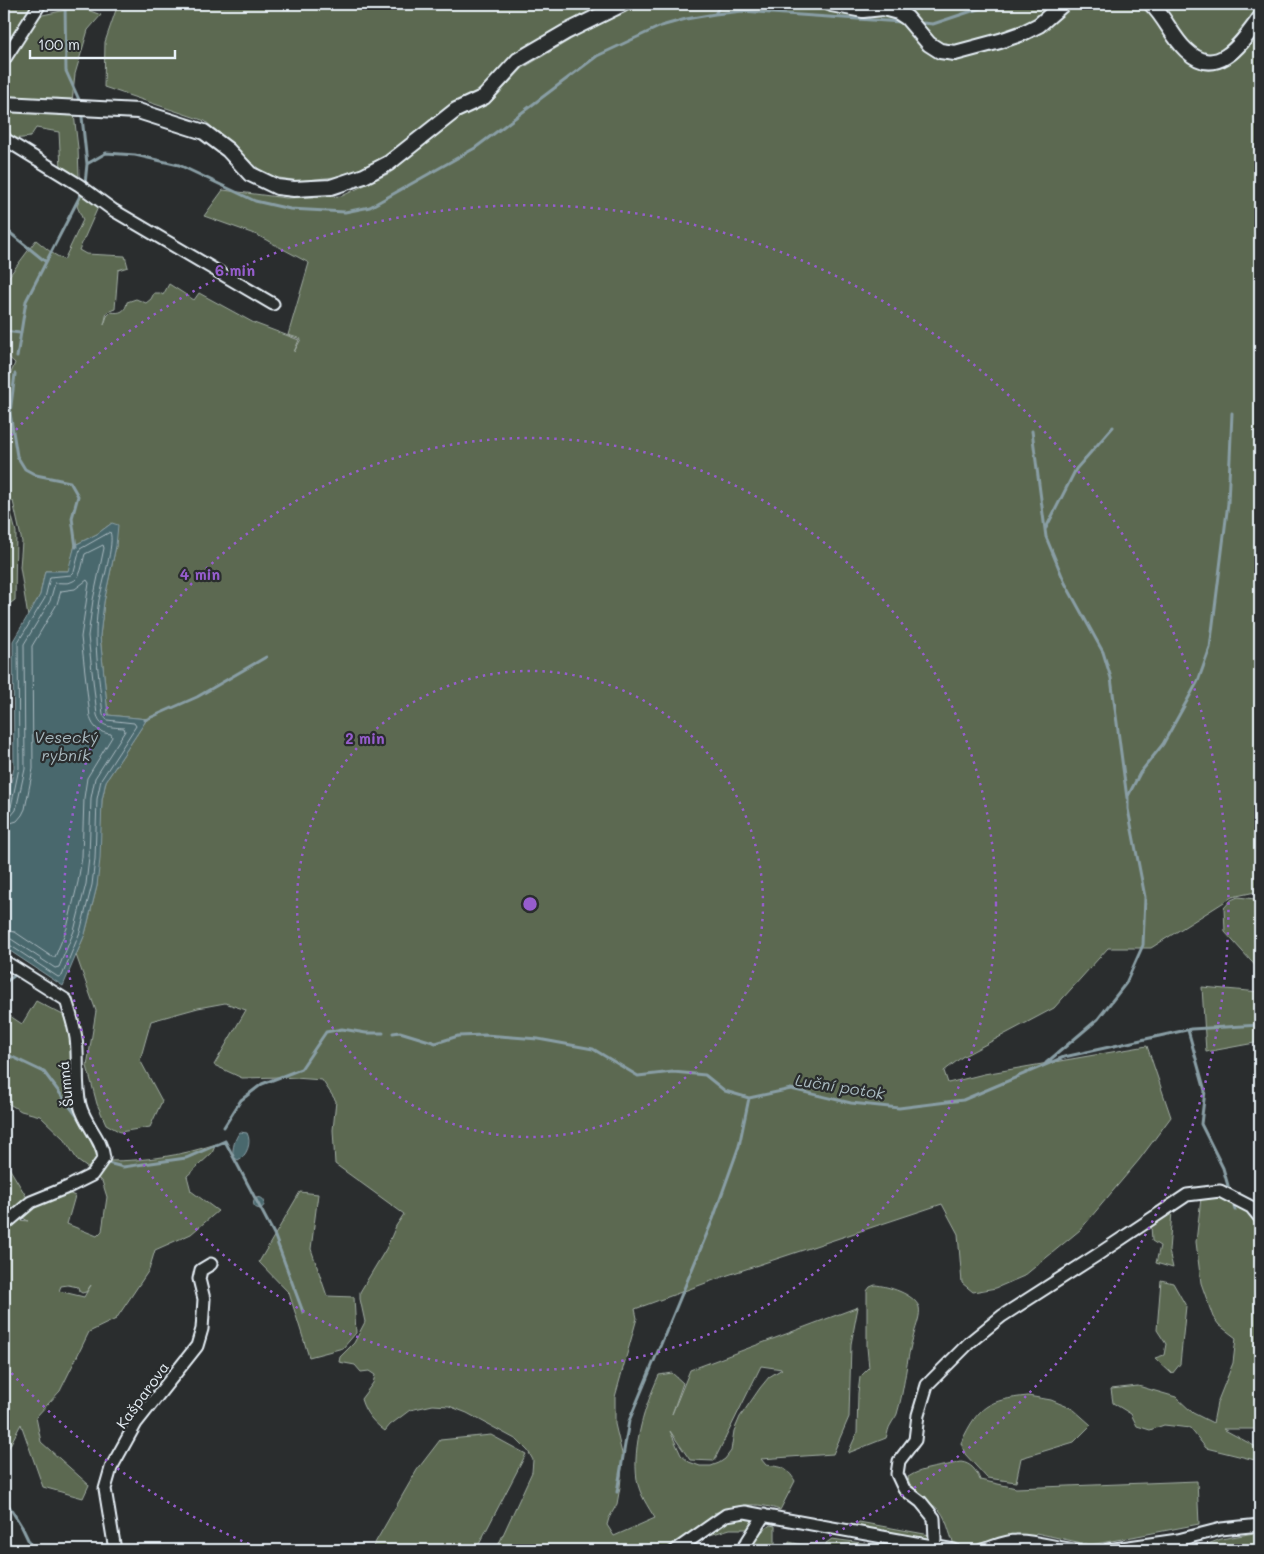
<svg xmlns="http://www.w3.org/2000/svg" width="1264" height="1554" font-family="Mali,sans-serif">
	<rect width="100%" height="100%" fill="#2a2d2e"/>
	<filter id="ink" filterUnits="userSpaceOnUse"><feTurbulence type="fractalNoise" baseFrequency=".02" numOctaves="2"/><feDisplacementMap in="SourceGraphic" scale="10" xChannelSelector="R" yChannelSelector="G"/><feConvolveMatrix kernelMatrix="1 2 1 2 8 2 1 2 1" color-interpolation-filters="sRGB"/></filter>
	<g filter="url(#ink)">
		<path fill="#5b6951" stroke="#a2ada4" fill-rule="evenodd" d="M4 4H35L4 53Z
			M118 4H1260V891L1232 897 1151 948H1108L1054 1008 962 1057 944 1071 948 1083 984 1074 1147 1046 1171 1117 1139 1160 1080 1230 1024 1276 996 1288 973 1292 962 1283 958 1234 942 1204 725 1276 635 1309 637 1318 615 1397V1424L623 1458 620 1487 617 1504 609 1518 607 1525 614 1536 655 1518C648 1507 639 1493 637 1480 632 1445 645 1406 659 1375L672 1373 683 1383 672 1414 690 1370 858 1307 851 1344 849 1417 833 1454 761 1459 766 1465C781 1467 787 1467 795 1481L780 1510C754 1501 739 1505 714 1513L746 1509 754 1518 749 1529H730L710 1535 689 1536 680 1543 688 1550H667L670 1545 664 1550H496L532 1472 533 1460 528 1451 517 1440 467 1413 449 1406 433 1405 410 1410 390 1425 385 1431C374 1423 365 1413 361 1399L373 1383 375 1375 369 1371 361 1372 355 1365 339 1362 340 1357 354 1343 365 1322 360 1299V1292L386 1249 396 1226 404 1214 335 1164 333 1130 336 1101 322 1080 281 1077 242 1078 214 1065 246 1010 225 1003 198 1008 151 1021 140 1060 162 1101 150 1127 120 1132 106 1124 97 1104 87 1066 96 1011 76 955 85 934 97 886 102 800 106 781 147 719 108 715 100 636 104 602 116 546 112 523 97 534 75 545 69 571H45L40 595 28 617 20 567 22 542 13 501 8 502 16 532 15 600 4 608V374L11 373 15 363 4 353V283L36 240 52 253 64 260 83 220 77 206 84 191 99 205 79 250 86 254 125 256 128 267 118 270 115 309 107 312 104 325 107 316 111 312C120 314 126 311 127 302L136 299 146 303 151 299 154 293H160L163 295 169 284 194 300 199 293 254 323 299 340 294 352 301 339 288 335 309 263 257 235 204 216 223 190 286 198 342 196 390 173 456 119 491 102 523 68 585 31V22L582 14 517 57 478 93 443 112 389 155 362 169 334 177 299 181 267 176 205 121 104 87 105 42ZM761 1366 782 1369 769 1377 760 1388 740 1417 734 1431 731 1451 725 1459 719 1463 711 1466H700L689 1462 681 1455 670 1431 690 1460 714 1461Z
			M80 7 101 15 88 30 75 74 72 102 4 97V68L38 16Z
			M4 109 74 114 78 148 79 177 61 168 59 132 36 128 30 137C2 142 4 132 4 109Z
			M1238 897 1255 899 1260 897V971L1225 932 1224 908 1231 900Z
			M1202 987 1260 992V1042L1206 1052Z
			M36 1001 63 1015 72 1039 79 1105 100 1159 89 1169 78 1161 65 1140 40 1116 21 1111 4 1101V1012L22 1024Z
			M216 1144 212 1153 187 1176 191 1191 218 1211 191 1234 155 1250 149 1270 116 1319 89 1332 60 1391 36 1417 41 1442 89 1485 83 1498 43 1487 21 1424 8 1449 4 1452V1235L20 1220 28 1221 23 1218V1214L41 1201 64 1191 75 1196 67 1224 97 1236 102 1231 107 1197 102 1181 95 1177 107 1161C145 1161 180 1156 216 1144ZM68 1285 78 1287 79 1291 82 1293 86 1292 91 1285 84 1297 59 1291 61 1286Z
			M4 1152 8 1166 29 1201 4 1220Z
			M300 1192 318 1194 311 1249 327 1296 354 1297 356 1333 343 1348 309 1357 289 1293 259 1262Z
			M1216 1196 1241 1207 1260 1223V1429H1223L1260 1449V1455L1255 1460 1206 1448 1190 1428 1164 1425 1150 1430 1137 1426 1131 1414 1113 1403 1111 1389 1138 1386 1176 1397 1193 1413 1213 1423 1217 1403 1233 1363 1236 1338 1219 1325 1213 1317 1201 1283 1196 1242 1201 1198Z
			M1172 1211 1169 1251 1173 1268 1156 1263 1160 1246 1152 1241 1151 1225Z
			M1161 1280 1173 1283 1186 1306 1180 1364 1172 1374 1155 1358 1164 1355 1166 1344 1157 1330Z
			M875 1285C888 1286 914 1294 919 1307 921 1315 916 1326 914 1334 906 1359 905 1388 897 1414 896 1417 893 1420 891 1424 888 1428 888 1433 886 1438L848 1453 857 1433 858 1393 860 1377 869 1368 867 1347V1291L870 1287Z
			M1028 1396 1051 1400 1073 1409 1091 1425 1074 1442 1021 1458 1016 1482 987 1478 965 1454 961 1443C978 1406 988 1400 1028 1396Z
			M491 1435 526 1454 476 1550H371L417 1470 440 1440Z
			M961 1462C971 1463 977 1471 980 1480L1016 1488 1197 1481 1199 1524 1091 1545 1036 1533 1027 1550H964L966 1547 954 1544C949 1534 947 1519 940 1511 929 1500 910 1495 908 1477 923 1467 944 1467 961 1462Z
			M859 1522 930 1535 937 1550 826 1549V1543L832 1539 877 1545 882 1531 854 1527Z
			M770 1525 775 1526V1550H747L759 1534Z
			M1254 1533 1260 1537V1550H1199L1200 1547 1221 1539Z
			M789 1542 807 1546V1550H788Z"/>
		<path fill="#4a676d" stroke="#899ea5" d="M112 523 118 525 116 546 104 602 100 636 108 715 147 719 106 781 102 800 100 859 97 886 85 934 63 986 4 947V814L14 768 13 641 40 595 45 571H68L75 545 97 534Z
			M240 1132 247 1133C252 1142 247 1156 238 1160L233 1157C232 1148 235 1138 240 1132Z
			M253.5 1203a5.5 5.5 0 1 1 11 0a5.5 5.5 0 1 1-11 0Z"/>
		<g fill="none" stroke-linecap="round" stroke-linejoin="round">
			<path stroke="#a9bac0" stroke-width="1" d="M4 811 8 810 11 807 19 768 18 642 45 598 50 577 71 575 74 572 80 549 110 532C115 542 102 586 99 600 92 639 99 675 103 715L107 720 134 723 136 726 101 780 97 799 95 859 92 885 80 932 62 976 58 977 8 944H4
				M4 818 11 816 16 810 25 769 24 644 50 601 55 583C60 582 66 584 71 582 82 579 82 563 85 554L103 545 104 548 93 600 88 636 97 715C101 728 112 727 124 728L125 731 95 778 91 798 89 858 86 884 74 931 59 967 55 968 11 939 4 937
				M4 825 17 821 22 815 25 809 33 769 32 646 57 604 61 591 75 589 87 580 89 583 81 637 90 717C93 728 100 733 111 734L112 737 87 778 84 798 82 857 78 882 67 928 55 957H52L15 932 4 930"/>
			<path stroke="#899ea5" stroke-width="3" d="M65 4 66 71 81 104
				M715 14 721 4
				M923 23 933 24 993 4
				M82 117 87 164 85 184
				M87 164 106 153 135 155 179 165 255 201 290 209 345 212 370 207 475 148 597 56 661 26 686 19 715 14 743 11 901 22
				M4 228 46 262
				M4 331 20 333
				M17 357 26 301 80 196
				M15 374 10 413 17 456 25 469 36 475 70 482 78 496 72 518 76 547
				M1032 431 1046 537 1065 583 1103 652 1111 678 1127 798
				M1046 528 1076 469 1113 427
				M145 720 197 697 266 657
				M4 983 14 976
				M1188 1030 1205 1091 1201 1124 1223 1168 1230 1193
				M393 1033 400 1032 436 1043 458 1036 485 1035 538 1039 593 1049 638 1076 673 1072 705 1075 725 1091 749 1098 791 1089 851 1103 899 1108 963 1100 1064 1057 1191 1029 1260 1025
				M4 1053 44 1072 77 1116 97 1150
				M1046 1063 1098 1019 1126 983 1143 945 1145 897 1128 809V796L1140 773 1163 744 1198 681 1210 648 1228 503 1232 413
				M224 1127 241 1100 262 1084 301 1069 326 1032 342 1029 366 1033H383
				M225 1141 274 1234 303 1312
				M104 1162 123 1167 186 1158 225 1141
				M1232 1201 1235 1210
				M617 1492 629 1421 713 1219 739 1146 749 1098
				M4 1498 22 1527 33 1550"/>
			<g stroke="#e8f1f8" stroke-width="15">
				<path id="minor" d="M4 60 40 4
					M4 137 6 140 79 185 113 210 273 304
					M4 961 66 1000C70 1013 74 1025 76 1038 79 1060 75 1083 80 1105 85 1125 102 1139 104 1158L92 1175 68 1187 31 1202 4 1225
					M933 1547 935 1539 934 1518 921 1502 904 1489 897 1474 899 1461 915 1440 918 1415 927 1385 970 1342 1002 1316 1097 1255 1187 1195 1220 1191 1251 1207 1260 1218
					M115 1550 105 1489 111 1468 136 1423 197 1346 202 1329 204 1299 199 1279 201 1270 211 1264
					M676 1550 726 1515 745 1512 954 1550
					M742 1550 764 1515
					M982 1550C993 1547 1005 1541 1016 1541 1037 1540 1057 1549 1078 1550
					M1108 1550 1178 1540 1221 1529 1260 1525"/>
			</g>
			<g stroke="#e8f1f8" stroke-width="18">
				<path id="tertiary" d="M831 4 863 10 883 8 898 12 907 18 929 44 940 51 955 53 1000 41 1023 33 1039 25 1063 4
					M1151 4C1165 17 1172 37 1186 50 1218 81 1242 42 1260 18
					M4 104 138 111 204 132 228 150 250 174 277 187 294 189 331 187 364 176 389 163 456 110 484 97 518 60 566 32 623 4"/>
			</g>
			<use href="#minor" stroke="#2a2d2e" stroke-width="11"/>
			<use href="#tertiary" stroke="#2a2d2e" stroke-width="14"/>
		</g>
	</g>
	<g fill="none" stroke="#965dcd" stroke-width="2.5" stroke-dasharray="2.5 5">
		<circle cx="530" cy="904" r="233"/>
		<circle cx="530" cy="904" r="466"/>
		<path d="M263 1550A699 699 0 0 1 6 1367M6 441A699 699 0 1 1 797 1550"/>
	</g>
	<g text-anchor="middle" dominant-baseline="central" stroke-width="4.5" stroke-linejoin="round" paint-order="stroke">
		<g font-size="15" fill="#e8f1f8" stroke="#2a2d2e">
			<text transform="translate(65 1084) rotate(-96)">Šumná</text>
			<text transform="translate(142 1395) rotate(-54)">Kašparova</text>
		</g>
		<g font-size="16" font-style="italic" fill="#a9bac0" stroke="#2a2d2e">
			<text x="66" y="736">Vesecký<tspan x="66" dy="18">rybník</tspan></text>
			<text transform="translate(840 1086) rotate(9)">Luční potok</text>
		</g>
	</g>
	<circle cx="530" cy="904" r="8" fill="#965dcd" stroke="#2a2d2e" stroke-width="2.5"/>
	<g font-size="15" text-anchor="middle" font-weight="bold" fill="#965dcd" stroke="#2a2d2e" stroke-width="4.5" stroke-linejoin="round" paint-order="stroke">
		<text x="235" y="276">6 min</text>
		<text x="200" y="580">4 min</text>
		<text x="365" y="744">2 min</text>
	</g>
	<rect width="1264" height="1554" fill="none" stroke="#2a2d2e" stroke-width="20"/>
	<rect x="10" y="10" width="1244" height="1534" fill="none" stroke="#e8f1f8" stroke-width="2" filter="url(#ink)"/>
	<path d="M30 50v8h145v-8" fill="none" stroke="#e8f1f8" stroke-width="2.5"/>
	<text x="38" y="50" font-size="15" fill="#e8f1f8" stroke="#2a2d2e" stroke-width="4" paint-order="stroke">100 m</text>
</svg>
